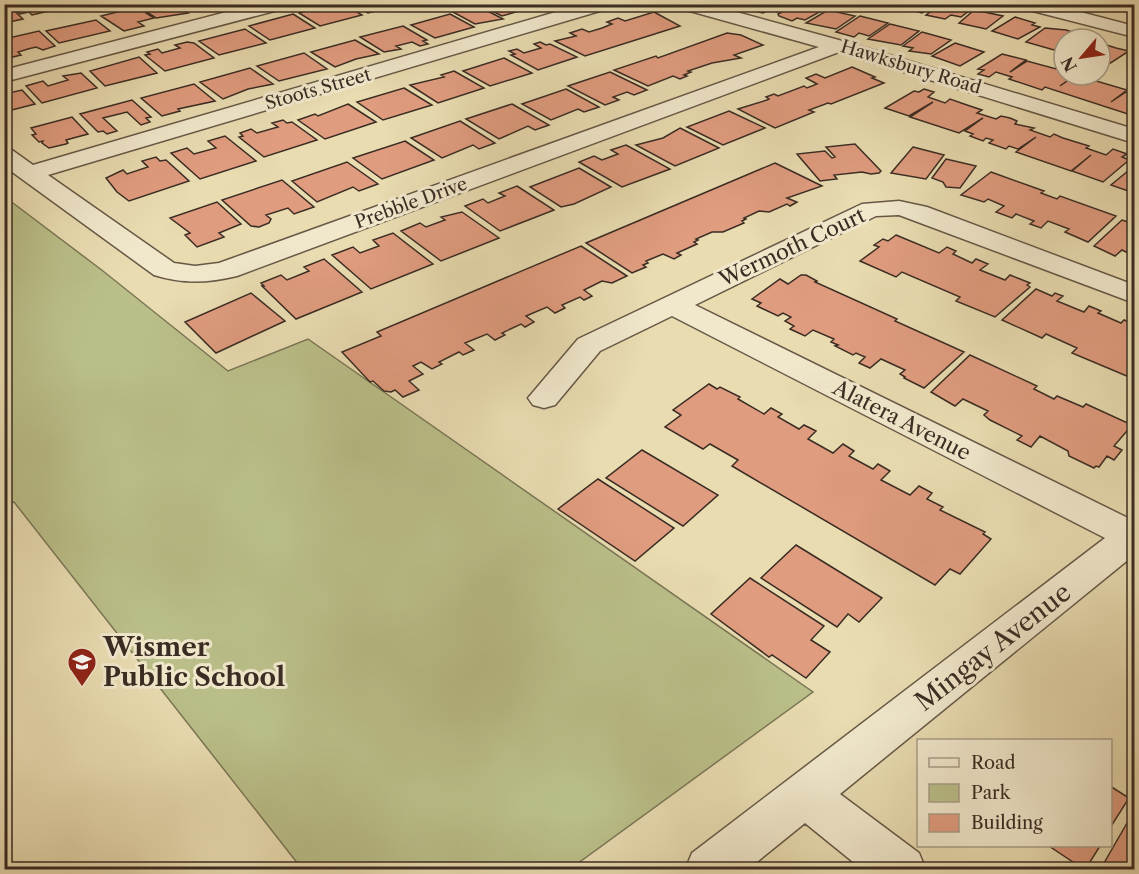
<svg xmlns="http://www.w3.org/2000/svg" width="1139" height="874" font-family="'Libre Caslon Text',serif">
	<rect width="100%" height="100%" fill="#e9dcb1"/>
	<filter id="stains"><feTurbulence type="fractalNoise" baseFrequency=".00333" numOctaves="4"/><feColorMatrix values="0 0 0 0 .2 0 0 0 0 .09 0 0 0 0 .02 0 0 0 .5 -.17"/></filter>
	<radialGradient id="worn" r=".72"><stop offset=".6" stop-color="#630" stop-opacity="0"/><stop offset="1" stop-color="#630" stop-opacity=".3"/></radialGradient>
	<path fill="#babf89" stroke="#7a7656" stroke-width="1.5" d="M5 197 103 271 228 371 308 339 813 692 570 869H302L14 502 5 505Z"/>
	<path fill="#e09c7f" stroke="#3a2c23" stroke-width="1.5" d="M21 4H46L53 10 32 15 29 12 20 14 12 6Z
		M53 4H82L60 10Z
		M149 4H174L188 13 156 18 139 7Z
		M181 4H211L191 10Z
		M344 4 362 15 320 26 299 13 331 4Z
		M352 4H402L368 13Z
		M488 4H516L526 9 502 16 482 6Z
		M753 4H790L777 12 769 10 763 13 746 9Z
		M796 4H809L825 9 805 20 797 18 792 21 779 16 778 14Z
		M898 4H935L922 13 895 6Z
		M941 4H952L970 10 961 17 951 15 945 19 926 15Z
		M1096 4H1134V14L1113 8Z
		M476 5 503 19 475 24 451 11Z
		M10 7 23 19 4 23V8Z
		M137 7 154 18 138 22 144 26 124 31 101 16Z
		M828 10 855 16 836 29 806 23Z
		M973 11 984 12 1003 16 986 29 959 23Z
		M654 12 680 26 585 56 555 41 576 36 570 33 582 29 589 32 602 28 612 24 607 22 618 18 625 21Z
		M293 14 315 28 270 40 249 26Z
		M450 14 474 27 435 38 411 25Z
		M860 16 888 23 869 36 859 33 854 37 836 32Z
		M1015 17 1035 23 1032 25 1040 27 1018 39 992 31Z
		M96 20 110 31 59 43 46 31Z
		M890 24 919 31 901 45 868 39Z
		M403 26 427 40 423 41 428 44 420 46 412 42 396 46 401 49 384 52 360 37Z
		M1045 28 1066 30 1079 34 1071 39H1064V44L1054 50 1026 42Z
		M245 29 266 43 219 55 199 41Z
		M39 31 55 46 43 50 36 47 28 49 18 52 21 55 4 59V39Z
		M922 32 951 40 931 54 909 51 913 48 903 46Z
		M727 33 741 35 763 45 734 55 741 58 712 63 688 71 691 72 684 75 687 76 680 79 673 76 648 86 614 70 656 56 658 58Z
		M355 40 379 54 356 59 335 67 311 52Z
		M187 42 194 43 214 58 165 71 145 55 150 54 147 52 158 49 162 53 180 48 175 45Z
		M540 42 546 45 550 44 577 57 538 70 511 55 515 54 509 51 517 49 524 53 541 48 534 44Z
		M955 43 984 52 960 66 932 56Z
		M1100 43 1116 48 1129 51 1109 64 1100 62Z
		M304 53 327 69 279 81 257 66Z
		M1002 54 1026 60 1010 72 1027 61 1064 71V75H1075L1060 86 1076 75 1127 90 1111 102 1126 92 1134 94V116L1045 87 1042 90 1009 79 1012 77 996 72 989 77 978 74 984 70 978 69Z
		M139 57 157 73 105 86 90 71Z
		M504 58 532 73 490 86 463 71Z
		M852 67 875 77 872 78 884 83 831 104 828 103 809 110 814 112 775 128 738 109 767 100 769 99 766 97 774 94 778 96 804 86 807 88 817 84 806 78 816 74 825 78Z
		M250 68 273 84 248 89 223 99 200 82Z
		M454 71 484 88 438 103 410 85 444 77 441 75Z
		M610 72 647 90 634 95 627 92 613 97 619 100 605 105 568 86Z
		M81 73 97 88 42 103 26 86 43 81 48 86 68 80 63 76Z
		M194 84 215 101 178 109 180 111 162 116 141 98Z
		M404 88 432 105 383 120 357 102Z
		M566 89 599 107 584 112 578 109 551 120 522 104Z
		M924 89 934 92 928 97 945 103 950 99 967 105 982 110 977 113 996 119 1001 116 1010 118 1017 121 1015 124 1034 128 1030 130 1050 137 1054 134 1063 138 1089 146 1086 148 1106 155 1113 149 1127 154 1122 157 1129 160 1103 182 1072 171 1091 155 1071 171 1016 152 1036 137 1018 149 1009 146 1006 149 989 143 993 140 986 138 983 141 970 136 973 134 965 131 983 118 959 133 910 117 933 102 909 116 885 108 914 91 919 92Z
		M22 90 35 104 4 112V94Z
		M132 100 151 117 146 118 150 122 141 125 127 112 103 118 117 131 107 134 103 131 98 132 80 114Z
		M348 104 376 122 325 139 298 120 315 114 318 116Z
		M512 104 549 125 535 130 528 126 499 139 466 119Z
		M729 111 765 128 723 145 687 127Z
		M72 117 88 134 66 140 68 143 66 144 49 148 42 143 43 141 39 142 32 135 36 134 31 128Z
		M283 120 287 123 292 122 317 140 264 157 239 137 243 136 240 133 251 129 257 133 278 127 272 123Z
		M460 121 495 143 479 149 473 145 442 158 411 138Z
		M680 128 719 148 675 166 636 145 663 138Z
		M225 136 256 161 200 179 171 153 187 148 194 154 216 148 208 141Z
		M405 141 434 160 382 179 353 158Z
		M855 144 881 171 879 173 871 174 862 172 834 175 837 179 820 181 797 154 825 151 832 158 835 157 826 147Z
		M626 145 670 169 622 187 579 162 594 156 602 160 618 154 611 150Z
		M913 147 944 155 926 179 891 173Z
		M156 157 160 161 166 160 189 181 129 201 117 192 106 178 123 170 127 174 148 167 142 161Z
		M946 159 976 166 960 188 946 187 943 182 932 178Z
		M347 162 378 184 359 191 353 187 317 202 292 181Z
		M775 163 822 186 787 198 797 202 790 206 787 204 769 212 759 211 744 218 746 219 742 221 744 223 723 232H712L696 239 698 240 694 242 697 244 677 253 681 255 674 259 663 254 646 261 648 263 643 265 646 267 632 273 586 243Z
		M1134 166V193L1111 185Z
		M579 168 611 187 574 204 561 207 530 187Z
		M991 172 1044 191 1041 193 1057 199 1060 196 1116 216 1088 242 1065 232 1069 229 1048 221 1041 228 1030 224 1034 221 1016 214 1012 218 996 212 1004 206 988 199 984 202 961 195Z
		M282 180 314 207 294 214 288 208 266 215 271 219 269 223 259 227 251 226 222 200Z
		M517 186 554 210 500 231 465 206 483 199 488 203 505 196 499 193Z
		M217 202 241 224 219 233 224 237 197 247 185 235 190 233 170 218Z
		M462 212 499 238 441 261 401 231 420 223 426 227 445 220 441 217Z
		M1122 220 1134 224V256L1122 250 1115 256 1094 246Z
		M393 233 433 264 371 289 332 255 353 247 360 253 379 246 373 240Z
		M896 235 939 253 947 247 956 251 953 254 972 263 976 259 988 264 980 270 1005 280 1010 275 1030 283 1027 285 1030 287 995 317 956 301 960 297 902 272 896 277 860 261 879 247 874 245 883 239 888 241Z
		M581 246 627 276 612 283 602 281 584 290 592 296 584 300 580 297 562 305 565 308 555 313 547 307 526 316 534 322 525 327 521 324 502 333 505 335 495 340 487 334 465 343 474 350 463 355 459 352 439 362 442 364 432 369 421 362 413 366 423 374 409 381 419 390 403 397 395 390 391 392 384 391 373 381 370 382 342 352 381 336 377 332Z
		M324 259 362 292 296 319 262 286H264L261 283 281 275 287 280 309 271 304 267Z
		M801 275H806L817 281 815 282 897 319 895 321 964 352 924 388 904 378 905 377 900 374 905 370 881 359 870 368 859 363 865 357 856 353 853 355 835 346 838 345 831 342 834 339 813 330 805 336 790 329 794 326 785 321 791 317 783 313 778 316 757 306 761 303 752 299 780 279 788 284Z
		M1036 289 1052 296 1055 293 1063 296 1057 301 1084 312 1089 306 1101 311 1098 313 1121 323 1124 320 1134 324 1131 331 1134 333V379L1072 353 1077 348 1046 334 1042 338 1002 320Z
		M251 293 285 321 216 353 185 322Z
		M970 355 1037 386 1034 389 1054 399 1057 396 1083 407 1086 404 1132 425 1114 446 1122 450 1114 460 1107 456 1099 467 1096 466 1094 468 1069 456 1068 451 1040 436 1031 447 1017 440 1022 436 990 420 984 415 988 411 963 399 955 406 931 392Z
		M709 384 717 389 720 387 740 397 738 399 764 414 771 408 782 414 778 417 799 429 804 425 816 431 808 439 833 453 843 444 854 451 849 456 873 469 878 464 890 471 881 480 910 495 919 486 932 493 927 499 943 507 940 510 985 532 983 534 991 539 960 574 950 569 935 585 732 466 738 460 710 444 703 449 665 427 681 415 673 410Z
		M642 450 718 495 683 526 606 478Z
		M598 479 674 528 635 561 558 509Z
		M796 545 882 598 859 622 848 614 837 627 761 578Z
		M750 578 824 626 811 640 830 652 806 678 772 655 769 657 711 614Z
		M1110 786 1129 798 1110 828Z
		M1134 811V870H1100Z
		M1049 846H1100L1085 870Z"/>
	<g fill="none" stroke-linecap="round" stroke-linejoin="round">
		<g stroke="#665846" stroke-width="3">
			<path id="minor" d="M257 4H289L286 8 4 82V70Z
				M583 4H613L610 8 48 175 174 263 195 266 219 263 819 47 679 8 676 4H707L846 42 1134 129V143L839 52 237 276C208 283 183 284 154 275L4 166V148L12 150 33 165Z
				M1018 4H1050L1134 26V37L1021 8Z
				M899 201 927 207 1134 285V303L899 215 876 216 695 305 1134 521V555L840 794 919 853 926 870H863L805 823 747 870H685L692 853 1105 538 672 316 600 351 555 405 544 408 533 405 528 398 578 339 862 204Z"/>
		</g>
		<use href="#minor" fill="#f1e8cc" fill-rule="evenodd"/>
	</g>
	<defs>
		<g id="school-pin" transform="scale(1.5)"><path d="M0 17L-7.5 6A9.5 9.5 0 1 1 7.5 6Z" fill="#8f2418" stroke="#f1e8cc"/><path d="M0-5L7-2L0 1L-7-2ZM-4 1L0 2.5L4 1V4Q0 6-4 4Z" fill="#fff"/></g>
	</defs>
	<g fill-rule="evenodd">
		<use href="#school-pin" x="82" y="662"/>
	</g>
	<g text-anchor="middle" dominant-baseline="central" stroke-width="6" stroke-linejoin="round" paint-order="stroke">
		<g font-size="18" fill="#3a2c23" stroke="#f1e8cc">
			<text transform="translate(911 67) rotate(17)">Hawksbury Road</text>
			<text transform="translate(318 89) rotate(-16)">Stoots Street</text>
			<text transform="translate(411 203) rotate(-20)">Prebble Drive</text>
		</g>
		<g font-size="21" fill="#3a2c23" stroke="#f1e8cc">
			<text transform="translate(792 247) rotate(-25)">Wermoth Court</text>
			<text transform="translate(902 420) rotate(27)">Alatera Avenue</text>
		</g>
		<g font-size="26" font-weight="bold" fill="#3a2c23" stroke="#f1e8cc" text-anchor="start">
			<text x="103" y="647">Wismer<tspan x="103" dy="30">Public School</tspan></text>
		</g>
		<g font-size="26" fill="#3a2c23" stroke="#f1e8cc">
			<text transform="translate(993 647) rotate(-38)">Mingay Avenue</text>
		</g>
	</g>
	<rect width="1139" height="874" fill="none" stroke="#e9dcb1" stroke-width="24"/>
	<rect x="6" y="6" width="1127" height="862" fill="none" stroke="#3a2c23" stroke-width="3"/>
	<rect x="12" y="12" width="1115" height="850" fill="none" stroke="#3a2c23" stroke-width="1.5"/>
	<rect x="917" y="739" width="195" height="108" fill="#f1e8cc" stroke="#a89d88" stroke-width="1.5"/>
	<rect x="929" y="758" width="30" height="9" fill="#f1e8cc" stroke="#a89d88" stroke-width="1.5"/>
	<text x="971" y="769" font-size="18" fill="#3a2c23">Road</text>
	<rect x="929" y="784" width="30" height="18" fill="#babf89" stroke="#a89d88" stroke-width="1.5"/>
	<text x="971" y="799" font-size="18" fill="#3a2c23">Park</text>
	<rect x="929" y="814" width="30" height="18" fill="#e09c7f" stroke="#a89d88" stroke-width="1.5"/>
	<text x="971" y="829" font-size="18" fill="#3a2c23">Building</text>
	<g transform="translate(1082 57) rotate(241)"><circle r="28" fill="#f1e8cc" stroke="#a89d88" stroke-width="1.5"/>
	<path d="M0-4.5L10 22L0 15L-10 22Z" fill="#8f2418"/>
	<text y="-9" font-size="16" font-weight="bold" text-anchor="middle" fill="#3a2c23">N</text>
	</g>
	<rect width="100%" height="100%" filter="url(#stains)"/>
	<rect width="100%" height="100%" fill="url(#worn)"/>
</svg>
